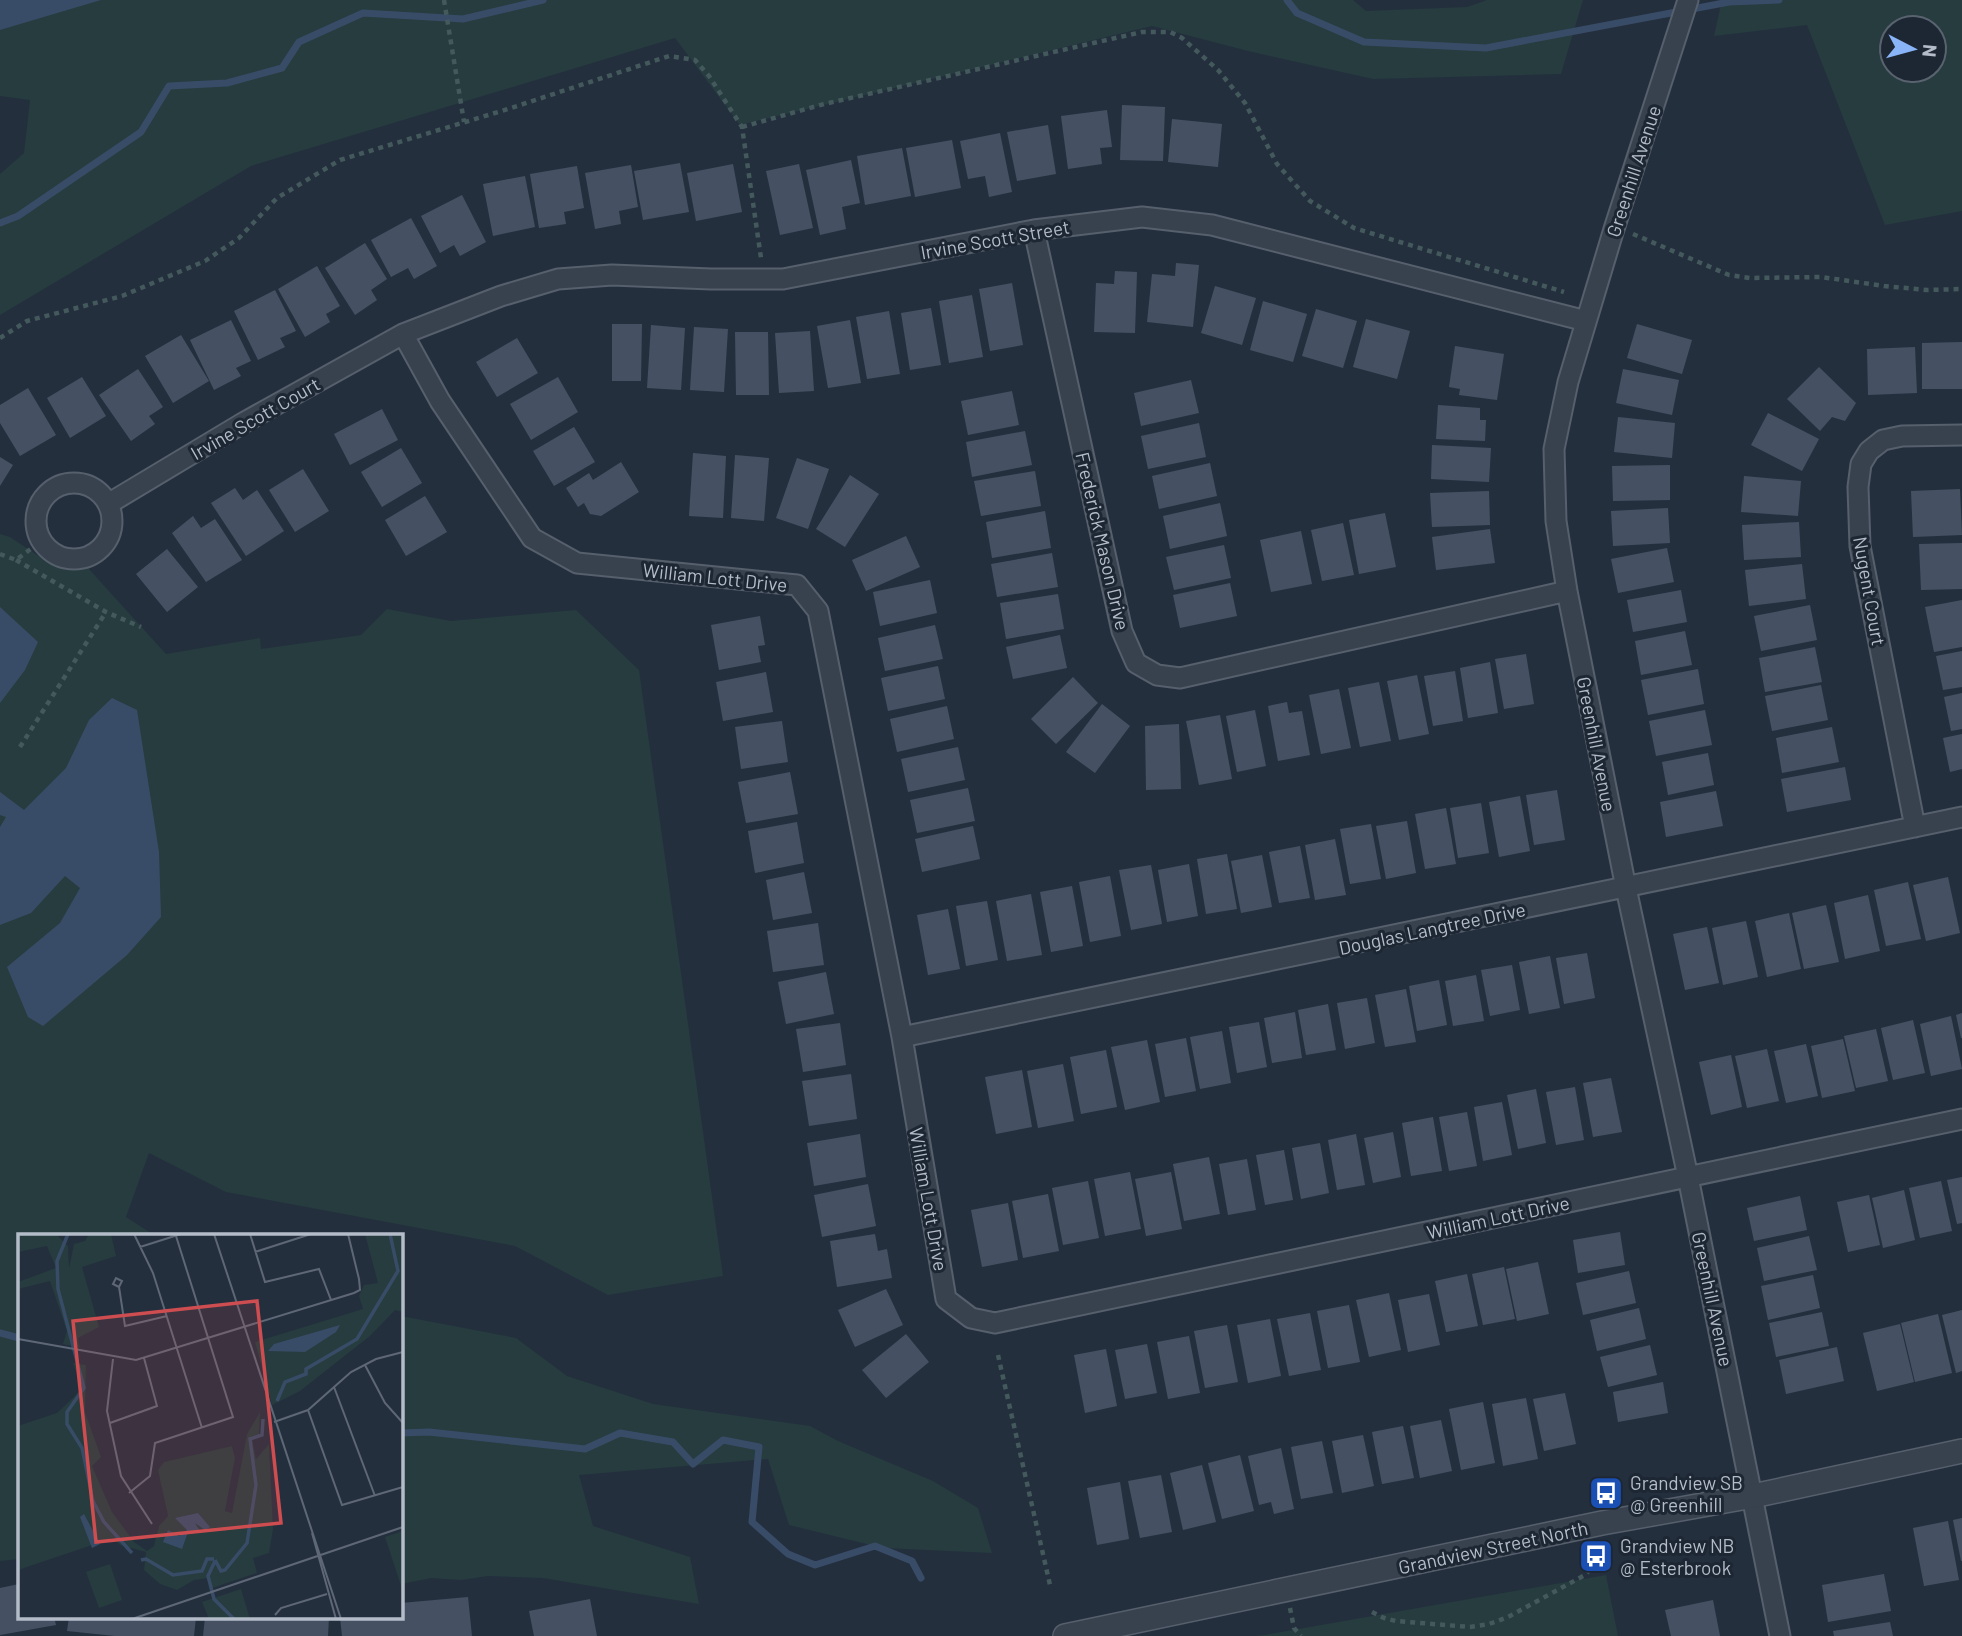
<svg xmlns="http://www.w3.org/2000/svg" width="1962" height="1636" font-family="Barlow,sans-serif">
	<rect width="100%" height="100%" fill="#242f3e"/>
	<path fill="#263c3f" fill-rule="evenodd" d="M0 0H1353L1366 11 1467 7 1487 0H1583L1561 74 1373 79 1248 51 1152 26 740 125 675 38 251 166 0 315V174L24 153 30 100 0 96Z
		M1722 0H1962V211L1885 225 1807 25 1714 36ZM1892 28H1934V70H1892Z
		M0 534 10 537 46 561 88 568 166 654 260 638 261 649 361 635 387 609 451 621 576 610 639 670 723 1276 608 1295 515 1246 226 1192 149 1153 126 1217 154 1235H19V1559L0 1561Z
		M401 1316 516 1338 567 1376 653 1404 810 1426 838 1441 933 1481 978 1508 992 1553 883 1548 789 1525 768 1459 579 1475 593 1526 690 1557 699 1604 543 1578 488 1576 461 1580 431 1578 401 1584Z
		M1606 1575 1618 1636H1255L1264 1635Z"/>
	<path fill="#394c67" d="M0 0H101L0 30Z
		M0 607 38 642 25 670 0 703Z
		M112 698 137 710 159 852 161 917 127 955 43 1026 28 1017 7 967 60 923 80 888 65 876 31 913 0 925V827L6 817 0 815V792L24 810 66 768 89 720Z"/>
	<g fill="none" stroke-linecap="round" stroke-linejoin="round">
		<path stroke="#394c67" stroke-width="7" d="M1287 0 1297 13 1364 42 1486 48 1729 2 1779 0
			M0 223 18 216 141 132 169 86 227 83 282 68 299 42 363 13 463 19 543 0
			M0 1333 19 1338
			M401 1433 429 1432 585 1449 620 1433 673 1442 693 1464 723 1440 759 1447 752 1522 788 1554 815 1565 875 1546 912 1561 921 1578"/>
	</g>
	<path fill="#455162" d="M1122 105 1165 107 1163 161 1120 160Z
		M1107 110 1112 147 1100 148 1102 164 1068 169 1061 116Z
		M1172 119 1222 124 1218 167 1168 162Z
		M1048 125 1056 174 1017 181 1007 132Z
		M1000 133 1012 192 989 197 985 176 968 179 960 141Z
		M952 140 961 188 915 197 906 148Z
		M902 148 911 196 865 205 857 156Z
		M851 160 860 203 842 207 846 229 820 235 806 170Z
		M680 163 689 212 643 220 634 171Z
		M733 164 742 212 696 221 687 173Z
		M799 164 813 228 780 235 766 171Z
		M631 165 638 207 619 211 621 224 595 229 585 173Z
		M577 166 584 208 564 212 566 224 539 228 530 174Z
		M525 176 535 227 493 236 483 184Z
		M462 195 486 242 460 256 454 245 440 253 421 216Z
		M411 218 437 266 414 279 408 268 391 277 371 240Z
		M365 243 387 279 371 290 377 300 355 315 325 268Z
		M1176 263 1199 265 1193 327 1147 322 1152 274 1175 276Z
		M317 266 340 306 326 314 330 322 305 337 278 289Z
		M1115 271 1137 272 1135 333 1094 332 1096 283 1114 284Z
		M1012 283 1023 345 990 351 979 289Z
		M1215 286 1256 298 1242 345 1201 333Z
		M275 290 296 331 280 338 285 347 258 360 234 311Z
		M972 295 983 357 949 363 939 301Z
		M1263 301 1307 314 1293 362 1250 350Z
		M931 308 941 365 910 370 901 313Z
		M1316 309 1357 321 1343 368 1302 356Z
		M889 311 900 374 867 379 856 317Z
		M1366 319 1410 331 1397 379 1353 367Z
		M231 320 251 361 236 368 241 376 214 390 190 340Z
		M850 320 861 383 828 388 817 326Z
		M612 324H642L641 381H612Z
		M1637 324 1692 340 1682 374 1627 358Z
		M651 325 685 328 681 390 647 388Z
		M694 327 728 329 724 392 690 390Z
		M810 331 814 391 779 393 775 333Z
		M735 332H768L769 395H736Z
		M181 335 209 381 173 403 145 356Z
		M517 338 538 373 497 397 476 362Z
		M1962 342V389H1922V343Z
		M1455 346 1504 354 1497 400 1459 395 1460 389 1449 387Z
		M1915 347 1917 393 1868 395 1867 349Z
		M1819 367 1856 403 1845 421 1832 417 1820 431 1787 399Z
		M138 369 163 407 149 416 155 424 131 441 99 395Z
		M1623 369 1679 380 1672 415 1616 403Z
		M82 377 106 416 70 438 47 398Z
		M558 377 578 412 531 440 510 404Z
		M1191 380 1199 413 1141 426 1134 393Z
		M28 388 56 435 20 456 0 423V405Z
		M1012 391 1019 425 968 435 961 401Z
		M1438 405 1480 408V420H1486L1485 441 1436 439Z
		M382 409 398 440 350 465 334 434Z
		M1768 413 1819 439 1802 471 1751 445Z
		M1618 417 1675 423 1672 458 1614 452Z
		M1199 423 1206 457 1148 469 1141 436Z
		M574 427 595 462 554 486 533 451Z
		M1025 431 1032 465 972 477 966 442Z
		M1432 445 1491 448 1489 482 1431 479Z
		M401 448 422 483 382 507 361 472Z
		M693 453 726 456 723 518 689 516Z
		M735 455 769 458 764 521 731 518Z
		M0 457 13 465 0 486Z
		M797 458 829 469 808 529 776 518Z
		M621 462 639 492 601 516 590 514 584 503 578 507 566 488 589 473 593 480Z
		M1210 463 1217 496 1159 509 1152 476Z
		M1670 465V500L1613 501 1612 466Z
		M303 469 329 511 295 532 269 490Z
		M1035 471 1041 506 981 516 974 481Z
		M850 475 879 494 845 547 816 529Z
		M1744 476 1801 481 1798 516 1741 512Z
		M235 488 243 500 257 490 284 531 246 556 211 503Z
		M1960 489 1962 535 1913 537 1911 491Z
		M1489 491 1490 525 1432 527 1430 493Z
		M425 496 447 532 406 556 385 520Z
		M1220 503 1227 536 1170 549 1163 516Z
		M1668 508 1670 543 1613 546 1611 511Z
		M1045 511 1051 548 992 558 986 522Z
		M1385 513 1396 567 1359 574 1349 520Z
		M193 516 201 528 215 519 242 560 206 582 172 533Z
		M1799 522 1801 557 1744 560 1742 525Z
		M1343 523 1354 575 1322 581 1311 530Z
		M1490 529 1495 563 1436 570 1432 537Z
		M1301 531 1312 584 1271 592 1260 540Z
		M906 536 920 567 866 591 852 560Z
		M1962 543V589L1921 590 1919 544Z
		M1224 545 1231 578 1174 590 1166 557Z
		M1667 548 1674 582 1618 593 1611 559Z
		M167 549 198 587 167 612 136 574Z
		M1052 553 1058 587 997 597 991 564Z
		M1802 564 1806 599 1749 606 1745 570Z
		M930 580 937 613 880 626 873 592Z
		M1230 583 1237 616 1180 628 1173 595Z
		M1681 590 1687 622 1633 632 1627 600Z
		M1058 594 1064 629 1006 639 1000 603Z
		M1962 600V647L1934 652 1925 607Z
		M1810 605 1817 640 1761 651 1754 616Z
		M760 616 765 645 758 646 761 662 719 670 711 625Z
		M935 625 943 659 885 671 878 638Z
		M1685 631 1692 665 1641 675 1635 641Z
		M1060 635 1067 668 1013 679 1006 647Z
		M1815 647 1822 682 1765 692 1759 658Z
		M1962 651V687L1943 690 1936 656Z
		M1526 654 1534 704 1504 709 1495 659Z
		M1490 662 1498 713 1468 718 1460 668Z
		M938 666 945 699 888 711 881 678Z
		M1698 669 1704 704 1648 715 1641 680Z
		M1455 671 1463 721 1433 726 1424 676Z
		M766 672 773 712 723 721 716 682Z
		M1417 675 1429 734 1399 740 1387 681Z
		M1073 677 1098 703 1056 744 1031 719Z
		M1379 682 1391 741 1360 747 1348 688Z
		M1821 685 1828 720 1772 731 1765 696Z
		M1339 689 1351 748 1321 754 1309 695Z
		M1962 693V729L1951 731 1944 697Z
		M1287 702 1289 713 1302 711 1310 755 1278 761 1268 706Z
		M1102 704 1130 726 1095 773 1066 752Z
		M947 706 954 739 897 752 890 719Z
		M1255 710 1266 766 1237 772 1226 716Z
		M1705 710 1712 745 1656 756 1649 721Z
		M1220 715 1232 779 1199 785 1186 721Z
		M782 721 788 762 741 769 735 727Z
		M1179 724 1181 789 1146 790 1145 726Z
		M1832 727 1839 762 1782 773 1776 738Z
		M1962 734V769L1950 772 1943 738Z
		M958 747 965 780 908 792 901 759Z
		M1708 753 1714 785 1668 795 1662 762Z
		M1845 767 1851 800 1787 812 1781 779Z
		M790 772 798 814 746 823 738 782Z
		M968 788 975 821 917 833 910 800Z
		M1557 790 1565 840 1534 845 1526 795Z
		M1716 791 1723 826 1666 837 1660 802Z
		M1520 796 1530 851 1499 857 1489 802Z
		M1481 803 1489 853 1458 858 1450 808Z
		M1446 808 1456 864 1425 869 1415 814Z
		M1407 821 1416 873 1386 879 1376 826Z
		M797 822 804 863 755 873 748 831Z
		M1371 824 1381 879 1350 884 1340 829Z
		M973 826 980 859 922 872 915 839Z
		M1335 839 1346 895 1315 900 1305 845Z
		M1300 846 1310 898 1279 903 1269 852Z
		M1227 854 1237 909 1206 914 1197 859Z
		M1262 855 1272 907 1241 913 1231 861Z
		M1189 864 1198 916 1167 922 1158 870Z
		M1151 865 1162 924 1131 930 1119 870Z
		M804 872 812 913 773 920 766 880Z
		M1110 876 1121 936 1090 942 1079 882Z
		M1948 877 1960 933 1926 941 1913 885Z
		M1908 882 1921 939 1886 946 1874 890Z
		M1072 886 1083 946 1051 952 1040 892Z
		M1031 894 1042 955 1007 961 996 901Z
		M1868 895 1880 951 1845 959 1834 903Z
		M987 901 998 960 966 966 956 906Z
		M1826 905 1839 962 1804 969 1792 913Z
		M948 909 960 969 928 975 917 915Z
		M1789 913 1801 969 1767 977 1755 921Z
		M1746 921 1758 977 1723 985 1712 928Z
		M818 923 824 965 773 972 767 931Z
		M1707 927 1719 983 1685 990 1673 934Z
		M1587 953 1595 998 1564 1004 1556 958Z
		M1550 956 1560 1008 1529 1014 1519 962Z
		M1512 965 1520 1010 1490 1016 1481 970Z
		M826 972 834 1014 786 1024 778 982Z
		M1476 975 1484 1021 1453 1026 1445 981Z
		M1439 980 1447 1025 1417 1031 1409 986Z
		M1406 989 1416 1042 1385 1047 1375 995Z
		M1367 998 1375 1043 1345 1049 1337 1003Z
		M1328 1004 1336 1050 1306 1055 1298 1010Z
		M1295 1012 1302 1058 1272 1063 1264 1018Z
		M1962 1013V1038H1961L1956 1015Z
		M1951 1016 1962 1069 1931 1076 1920 1024Z
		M1913 1020 1925 1073 1893 1080 1881 1028Z
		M1259 1022 1267 1067 1237 1073 1229 1027Z
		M840 1023 846 1065 803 1072 796 1029Z
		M1876 1029 1888 1081 1856 1088 1844 1036Z
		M1222 1031 1231 1083 1200 1089 1190 1037Z
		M1186 1038 1196 1091 1165 1097 1155 1044Z
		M1843 1039 1855 1091 1822 1098 1811 1046Z
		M1147 1040 1160 1102 1125 1110 1111 1047Z
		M1806 1044 1818 1096 1786 1103 1774 1051Z
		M1767 1049 1779 1101 1747 1108 1735 1056Z
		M1106 1050 1117 1107 1081 1114 1070 1057Z
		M1731 1055 1742 1107 1711 1115 1699 1062Z
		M1063 1064 1074 1121 1038 1128 1027 1071Z
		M1022 1070 1032 1127 996 1134 985 1077Z
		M851 1074 857 1119 809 1126 802 1081Z
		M1611 1078 1622 1132 1593 1137 1583 1083Z
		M1575 1087 1584 1140 1556 1145 1546 1092Z
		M1536 1089 1546 1143 1518 1149 1507 1095Z
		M1502 1102 1512 1155 1483 1161 1474 1107Z
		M1467 1112 1477 1166 1449 1171 1439 1117Z
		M1433 1117 1442 1171 1411 1176 1402 1123Z
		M1393 1132 1401 1177 1373 1183 1364 1138Z
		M860 1134 866 1177 814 1186 807 1143Z
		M1356 1134 1365 1185 1337 1190 1328 1140Z
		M1320 1143 1329 1193 1301 1199 1292 1148Z
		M1284 1150 1293 1200 1265 1205 1256 1155Z
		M1209 1157 1220 1214 1184 1221 1173 1164Z
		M1247 1159 1256 1210 1228 1215 1219 1164Z
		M1130 1172 1141 1229 1105 1236 1094 1179Z
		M1171 1172 1182 1229 1146 1236 1135 1179Z
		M1962 1177V1223L1957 1224 1947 1180Z
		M1088 1181 1099 1238 1063 1245 1052 1188Z
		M1941 1181 1952 1231 1920 1238 1909 1188Z
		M868 1184 876 1226 822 1237 814 1195Z
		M1904 1190 1915 1240 1883 1248 1872 1198Z
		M1048 1194 1059 1251 1023 1258 1012 1201Z
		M1869 1195 1880 1245 1848 1252 1837 1202Z
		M1800 1196 1807 1230 1754 1241 1747 1208Z
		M1008 1203 1018 1260 982 1267 971 1210Z
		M1620 1232 1625 1265 1578 1273 1573 1240Z
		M875 1234 878 1251 887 1249 892 1278 837 1287 830 1241Z
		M1809 1236 1817 1270 1764 1281 1757 1248Z
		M1538 1262 1549 1314 1517 1321 1506 1269Z
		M1504 1267 1515 1319 1483 1325 1472 1274Z
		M1629 1271 1636 1303 1583 1315 1576 1283Z
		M1467 1274 1478 1326 1446 1332 1435 1281Z
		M1813 1275 1820 1308 1768 1320 1761 1286Z
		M886 1289 903 1325 855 1347 838 1310Z
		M1389 1293 1401 1350 1369 1357 1356 1300Z
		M1429 1294 1440 1345 1408 1352 1398 1300Z
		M1349 1305 1360 1362 1328 1368 1317 1311Z
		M1639 1308 1646 1339 1597 1351 1590 1320Z
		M1962 1310V1371L1956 1373 1942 1315Z
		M1822 1312 1829 1346 1776 1357 1769 1323Z
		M1310 1313 1321 1370 1289 1376 1277 1319Z
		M1938 1314 1952 1373 1915 1382 1901 1323Z
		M1270 1319 1281 1376 1248 1383 1237 1325Z
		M1900 1324 1914 1382 1877 1391 1863 1333Z
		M1227 1325 1238 1382 1205 1388 1194 1331Z
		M906 1334 929 1362 886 1398 862 1370Z
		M1189 1336 1200 1393 1168 1399 1157 1342Z
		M1147 1344 1157 1393 1125 1399 1115 1350Z
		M1650 1345 1657 1375 1608 1387 1600 1357Z
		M1837 1347 1844 1381 1786 1394 1779 1360Z
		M1106 1349 1117 1406 1085 1413 1074 1355Z
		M1663 1382 1668 1413 1618 1422 1613 1392Z
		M1565 1393 1576 1444 1544 1451 1533 1399Z
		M1526 1398 1538 1459 1503 1466 1492 1404Z
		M1483 1402 1495 1463 1461 1470 1449 1409Z
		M1441 1420 1452 1471 1420 1478 1410 1426Z
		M1403 1426 1414 1478 1382 1484 1372 1432Z
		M1363 1435 1374 1486 1342 1493 1332 1441Z
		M1322 1441 1333 1493 1301 1499 1291 1447Z
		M1281 1448 1294 1509 1274 1514 1271 1502 1259 1505 1248 1456Z
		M1240 1455 1254 1511 1222 1519 1208 1463Z
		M1202 1465 1216 1522 1183 1530 1170 1473Z
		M1161 1475 1172 1532 1140 1538 1128 1481Z
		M1120 1482 1129 1539 1097 1545 1087 1488Z
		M1962 1518V1561H1961L1953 1520Z
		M1948 1521 1959 1580 1924 1586 1913 1528Z
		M1884 1574 1891 1611 1828 1622 1822 1585Z
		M19 1584V1617H54L56 1625 0 1635V1588Z
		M468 1597 472 1636H342L340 1617H401V1603Z
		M590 1599 597 1636H534L529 1611Z
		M1713 1600 1720 1636H1671L1665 1610Z
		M69 1617H196L194 1636H115L67 1631Z
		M205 1617H329L328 1636H203Z
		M1890 1622 1893 1636H1834L1833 1631Z"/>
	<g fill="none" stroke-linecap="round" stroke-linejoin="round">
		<g stroke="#565f6c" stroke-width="23">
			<path id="minor" d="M1688 0 1614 229 1568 382 1554 449 1556 521 1567 591 1626 888 1688 1177 1780 1636
				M1034 230 1122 631 1136 663 1157 675 1180 678 1567 591
				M403 334 440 401 532 538 577 563 797 585 818 611 902 1037 946 1299 971 1318 995 1323 1962 1119
				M36 521a38 38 0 1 1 76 0a38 38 0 1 1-76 0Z
				M108 504 243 423 403 334 501 296 558 279 612 275 711 279H783L1034 230 1142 217 1212 225 1586 321
				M1915 827 1860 546 1858 487 1861 464 1869 451 1883 440 1902 436 1962 435
				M902 1037 1962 817"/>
		</g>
		<g stroke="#565f6c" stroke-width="26">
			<path id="tertiary" d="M1065 1636 1602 1523 1753 1496 1962 1451"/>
		</g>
		<path stroke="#44595c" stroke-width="4.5" stroke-dasharray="5 5" stroke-linecap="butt" d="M444 0 464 122
			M742 127 824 104 1142 32H1170L1182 38 1218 70 1245 103 1277 164 1310 201 1354 228 1564 292
			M1633 234 1729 275 1750 278 1821 277 1884 286 1927 290 1962 289
			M0 338 27 321 122 296 205 261 239 238 277 198 340 160 508 109 669 56 695 60 709 76 742 127 761 258H759
			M0 554 16 560 40 542
			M16 560 106 612 141 627
			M20 747 106 612
			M998 1355 1050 1585
			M1290 1608 1294 1628 1301 1636
			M1372 1612 1384 1618 1396 1621 1470 1627 1489 1624 1508 1617 1585 1575 1593 1566"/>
		<use href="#minor" stroke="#38414e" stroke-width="19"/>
		<use href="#tertiary" stroke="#38414e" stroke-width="23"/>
	</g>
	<defs>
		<g id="bus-square" transform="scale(1.75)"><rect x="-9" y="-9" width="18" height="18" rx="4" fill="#1a4fb4" stroke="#1d2633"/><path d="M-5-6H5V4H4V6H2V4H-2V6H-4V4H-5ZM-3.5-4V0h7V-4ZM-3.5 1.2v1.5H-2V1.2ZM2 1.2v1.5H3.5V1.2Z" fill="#fff"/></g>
	</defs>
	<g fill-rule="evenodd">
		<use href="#bus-square" x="1606" y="1493"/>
		<use href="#bus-square" x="1596" y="1556"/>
	</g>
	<g text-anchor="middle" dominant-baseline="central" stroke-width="6" stroke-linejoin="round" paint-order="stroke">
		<g font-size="19" fill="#b4bcc9" stroke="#1d2633">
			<text transform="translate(1633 171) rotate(-72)">Greenhill Avenue</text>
			<text transform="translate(995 239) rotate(-10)">Irvine Scott Street</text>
			<text transform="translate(255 418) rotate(-30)">Irvine Scott Court</text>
			<text transform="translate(1103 541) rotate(77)">Frederick Mason Drive</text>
			<text transform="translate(715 577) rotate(6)">William Lott Drive</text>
			<text transform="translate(1870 591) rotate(80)">Nugent Court</text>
			<text transform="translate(1597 744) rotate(79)">Greenhill Avenue</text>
			<text transform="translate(1432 928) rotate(-12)">Douglas Langtree Drive</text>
			<text transform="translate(929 1199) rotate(80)">William Lott Drive</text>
			<text transform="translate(1498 1217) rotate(-12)">William Lott Drive</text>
			<text transform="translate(1713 1299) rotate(78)">Greenhill Avenue</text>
			<text transform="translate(1493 1547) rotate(-12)">Grandview Street North</text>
		</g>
		<g font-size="19" fill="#b4bcc9" stroke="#1d2633" text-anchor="start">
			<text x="1630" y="1482">Grandview SB<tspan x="1630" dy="22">@ Greenhill</tspan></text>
			<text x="1620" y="1545">Grandview NB<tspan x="1620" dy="22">@ Esterbrook</tspan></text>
		</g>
	</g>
	<g transform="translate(18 1234)">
		<rect width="385" height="385" fill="#242f3e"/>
		<path d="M0 0H38L50 12 51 34 56 10 67 7 71 0H93L98 22 64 33 81 93 60 104 62 114 45 110 49 97 32 47 0 55V48L38 34 29 12 0 18ZM347 0H385V78L377 76 352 102 282 157 254 171 237 108 345 75 341 62 346 51 360 49ZM55 129 68 131 67 178 83 223 74 232 94 278 116 308 129 317 136 312 141 292 150 282 140 236 146 228 214 212 217 224 207 277 214 279 229 200 242 178 241 201 234 205 238 225 251 210 255 295 251 319 235 324 239 339 194 354 191 344 176 346 159 356 142 350 126 336 128 318 102 311 95 304 0 336V192L39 179 57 162 63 154ZM385 297V358L367 303ZM92 330 104 366 81 374 68 338ZM223 355 232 385H191L184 368Z" fill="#263c3f"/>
		<path d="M322 91 318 98 287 118 250 117 256 110ZM180 279 192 293 187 296 177 289 183 299 170 298 164 315 145 308 150 296 161 302 169 296 157 284ZM66 280 82 310 74 314 62 283Z" fill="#394c67"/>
		<path fill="none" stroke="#394c67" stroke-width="3.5" d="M50 0 39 27 40 55 66 154 49 178V190L64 214 75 267 86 288 114 319M259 167 267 148 288 140V135L339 105 380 37 372 0M123 326 128 325 155 341 184 337 189 325H196M197 326 203 337 207 336 229 309 238 251 232 205 244 201 245 185M197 327 190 342 196 365 216 385"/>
		<path fill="none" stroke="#5e6776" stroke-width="2" d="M116 0 135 39 184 194M196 0 323 385M232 0 247 48 301 35 313 66M122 13 163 0M237 18 293 0M101 53 95 50 98 44 104 47 101 53 107 92 149 82M0 105 118 126 336 59 342 56 341 45 330 0M95 125 89 177 103 242 134 290M347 131 367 169 385 189M316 153 357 262M290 176 324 271 385 253M256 188 290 176 333 138 358 125 385 118M92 189 139 172 126 124M111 259 132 242 137 209 215 183 158 2M294 299 318 385M257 381 263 374 309 360M114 385 385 293"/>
		<path fill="#ce4d50" fill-opacity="0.15" stroke="#ce4d50" stroke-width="3.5" d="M239 67 263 289 78 308 55 87Z"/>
		<rect width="385" height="385" fill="none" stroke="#b4bcc9" stroke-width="3.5"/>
	</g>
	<g transform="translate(1913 49) rotate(96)"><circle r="33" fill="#1d2633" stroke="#59626f" stroke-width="2"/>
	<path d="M0-5L12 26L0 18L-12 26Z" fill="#8ab4f8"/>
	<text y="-10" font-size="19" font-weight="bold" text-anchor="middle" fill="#b4bcc9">N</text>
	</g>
</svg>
